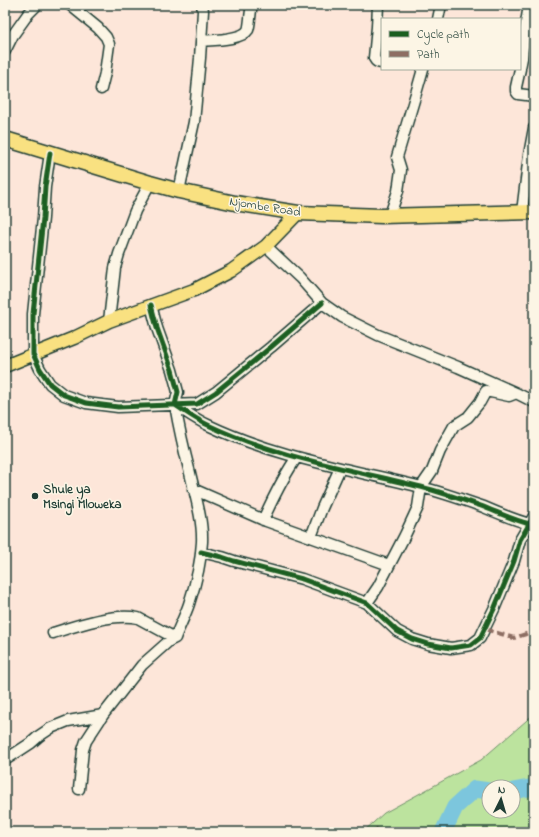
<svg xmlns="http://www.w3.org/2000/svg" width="539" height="837" font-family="'Indie Flower',sans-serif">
	<rect width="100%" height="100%" fill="#fde6d9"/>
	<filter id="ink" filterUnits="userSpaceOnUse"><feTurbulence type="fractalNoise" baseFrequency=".025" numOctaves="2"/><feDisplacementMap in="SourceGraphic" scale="8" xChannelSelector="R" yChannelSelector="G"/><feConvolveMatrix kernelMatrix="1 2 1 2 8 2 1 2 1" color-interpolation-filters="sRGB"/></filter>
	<g filter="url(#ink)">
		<path fill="#bce39e" stroke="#6e9069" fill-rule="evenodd" d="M534 714V832H363L384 813 481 760ZM489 787H513V811H489Z"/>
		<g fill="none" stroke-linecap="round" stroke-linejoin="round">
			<path stroke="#7cc6dd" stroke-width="17" d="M513 791 534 787
				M443 832 455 807 475 789 489 791"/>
			<g stroke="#1f3d34" stroke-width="13">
				<path id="minor" d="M70 5 98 28 106 37 109 44 105 73 101 89
					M378 5 377 27 374 58C376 62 378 63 382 63
					M438 19 441 5
					M201 41C212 40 242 40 248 30 250 26 250 12 252 5
					M5 51 13 35 28 14 37 5
					M520 68 522 58 524 35 529 5
					M520 69 516 87V91L518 94 534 96
					M50 153 45 187 43 218 33 314V354L40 369 50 384 64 395 86 403 118 407 197 404 216 392 271 347 322 303
					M179 191 194 122 200 58 203 11 202 5
					M522 212 529 155 534 128
					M390 215 398 191 401 170 397 157 417 90 423 69
					M266 246 300 278 322 303 342 317 378 335 458 367 516 393 534 402
					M151 305 157 328 172 370 178 392 175 405C186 412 197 420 208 425 275 457 349 469 421 487 441 492 461 499 481 506 497 512 513 520 530 524
					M109 321 115 268 119 254 135 211 150 183
					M193 489 266 521 389 565
					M263 520C273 498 283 477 297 457
					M311 537 322 508 340 468
					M201 552 222 557 234 561 302 579 367 603 397 631 412 639 428 644 451 648 471 645 480 638 495 607 514 561 520 540 534 516
					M367 603 378 587 405 535 418 507 421 487 432 471 440 451 454 426 468 417 480 402 486 391 509 396 514 394
					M53 633C78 625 113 613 138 618L175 638
					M5 760 31 743 39 736 51 728 68 721 103 715
					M79 789 83 750 86 741 103 715 142 665 169 641 175 638C179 627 185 616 189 604 195 586 201 561 202 542 203 520 195 495 190 473 184 450 179 428 175 405"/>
			</g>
			<g stroke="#1f3d34" stroke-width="15">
				<path id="major" d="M5 366 74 338 109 321 194 290 231 271 266 246 298 213"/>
			</g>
			<g stroke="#1f3d34" stroke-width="17">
				<path id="highway" d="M5 139 150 183 179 191 235 203 298 213 382 216 534 212"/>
			</g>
			<use href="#minor" stroke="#fcf5e5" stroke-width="10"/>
			<use href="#major" stroke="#f9e181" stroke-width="12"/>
			<use href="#highway" stroke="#f9e181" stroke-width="14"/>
			<path stroke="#8d6e63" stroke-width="4" stroke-dasharray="8 4" stroke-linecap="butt" d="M485 629 514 638 526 634 534 630
				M375 832 378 828"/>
			<g stroke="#fcf5e5" stroke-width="8">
				<path id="cycleway" d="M50 153 45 187 43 218 33 314V354L40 369 50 384 64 395 86 403 118 407 197 404 216 392 271 347 322 303
					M151 305 157 328 172 370 178 392 175 405C186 412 197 420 208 425 275 457 349 469 421 487 441 492 461 499 481 506 497 512 513 520 530 524
					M201 552 222 557 234 561 302 579 367 603 397 631 412 639 428 644 451 648 471 645 480 638 495 607 514 561 520 540 534 516"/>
			</g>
			<use href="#cycleway" stroke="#1b5e20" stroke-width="5"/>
		</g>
	</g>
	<circle fill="#1f3d34" stroke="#fcf5e5" stroke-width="1.5" cx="35" cy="496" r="4"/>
	<g text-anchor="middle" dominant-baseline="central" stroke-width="3" stroke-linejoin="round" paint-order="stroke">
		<g font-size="13" fill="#1f3d34" stroke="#fcf5e5">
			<text transform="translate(265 207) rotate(9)">Njombe Road</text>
		</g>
		<g font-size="13" font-weight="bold" fill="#1f3d34" stroke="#fcf5e5" text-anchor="start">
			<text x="43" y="489">Shule ya<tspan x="43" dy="15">Msingi Mloweka</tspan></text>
		</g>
	</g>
	<rect width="539" height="837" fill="none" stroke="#fcf5e5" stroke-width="20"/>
	<rect x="10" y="10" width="519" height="817" fill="none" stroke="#1f3d34" stroke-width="1.5" filter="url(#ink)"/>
	<rect x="381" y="18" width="140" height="52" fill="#fcf5e5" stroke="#a4ab9e"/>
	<rect x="389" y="31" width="20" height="6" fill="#1b5e20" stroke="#a4ab9e"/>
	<text x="417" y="38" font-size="12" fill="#1f3d34">Cycle path</text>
	<rect x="389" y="51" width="20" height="6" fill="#8d6e63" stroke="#a4ab9e"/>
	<text x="417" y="58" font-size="12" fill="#1f3d34">Path</text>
	<g transform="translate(501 799) rotate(5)"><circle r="19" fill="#fcf5e5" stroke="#a4ab9e"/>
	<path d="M0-3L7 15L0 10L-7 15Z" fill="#1f3d34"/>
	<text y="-6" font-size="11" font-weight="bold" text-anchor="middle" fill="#1f3d34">N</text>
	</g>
</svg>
